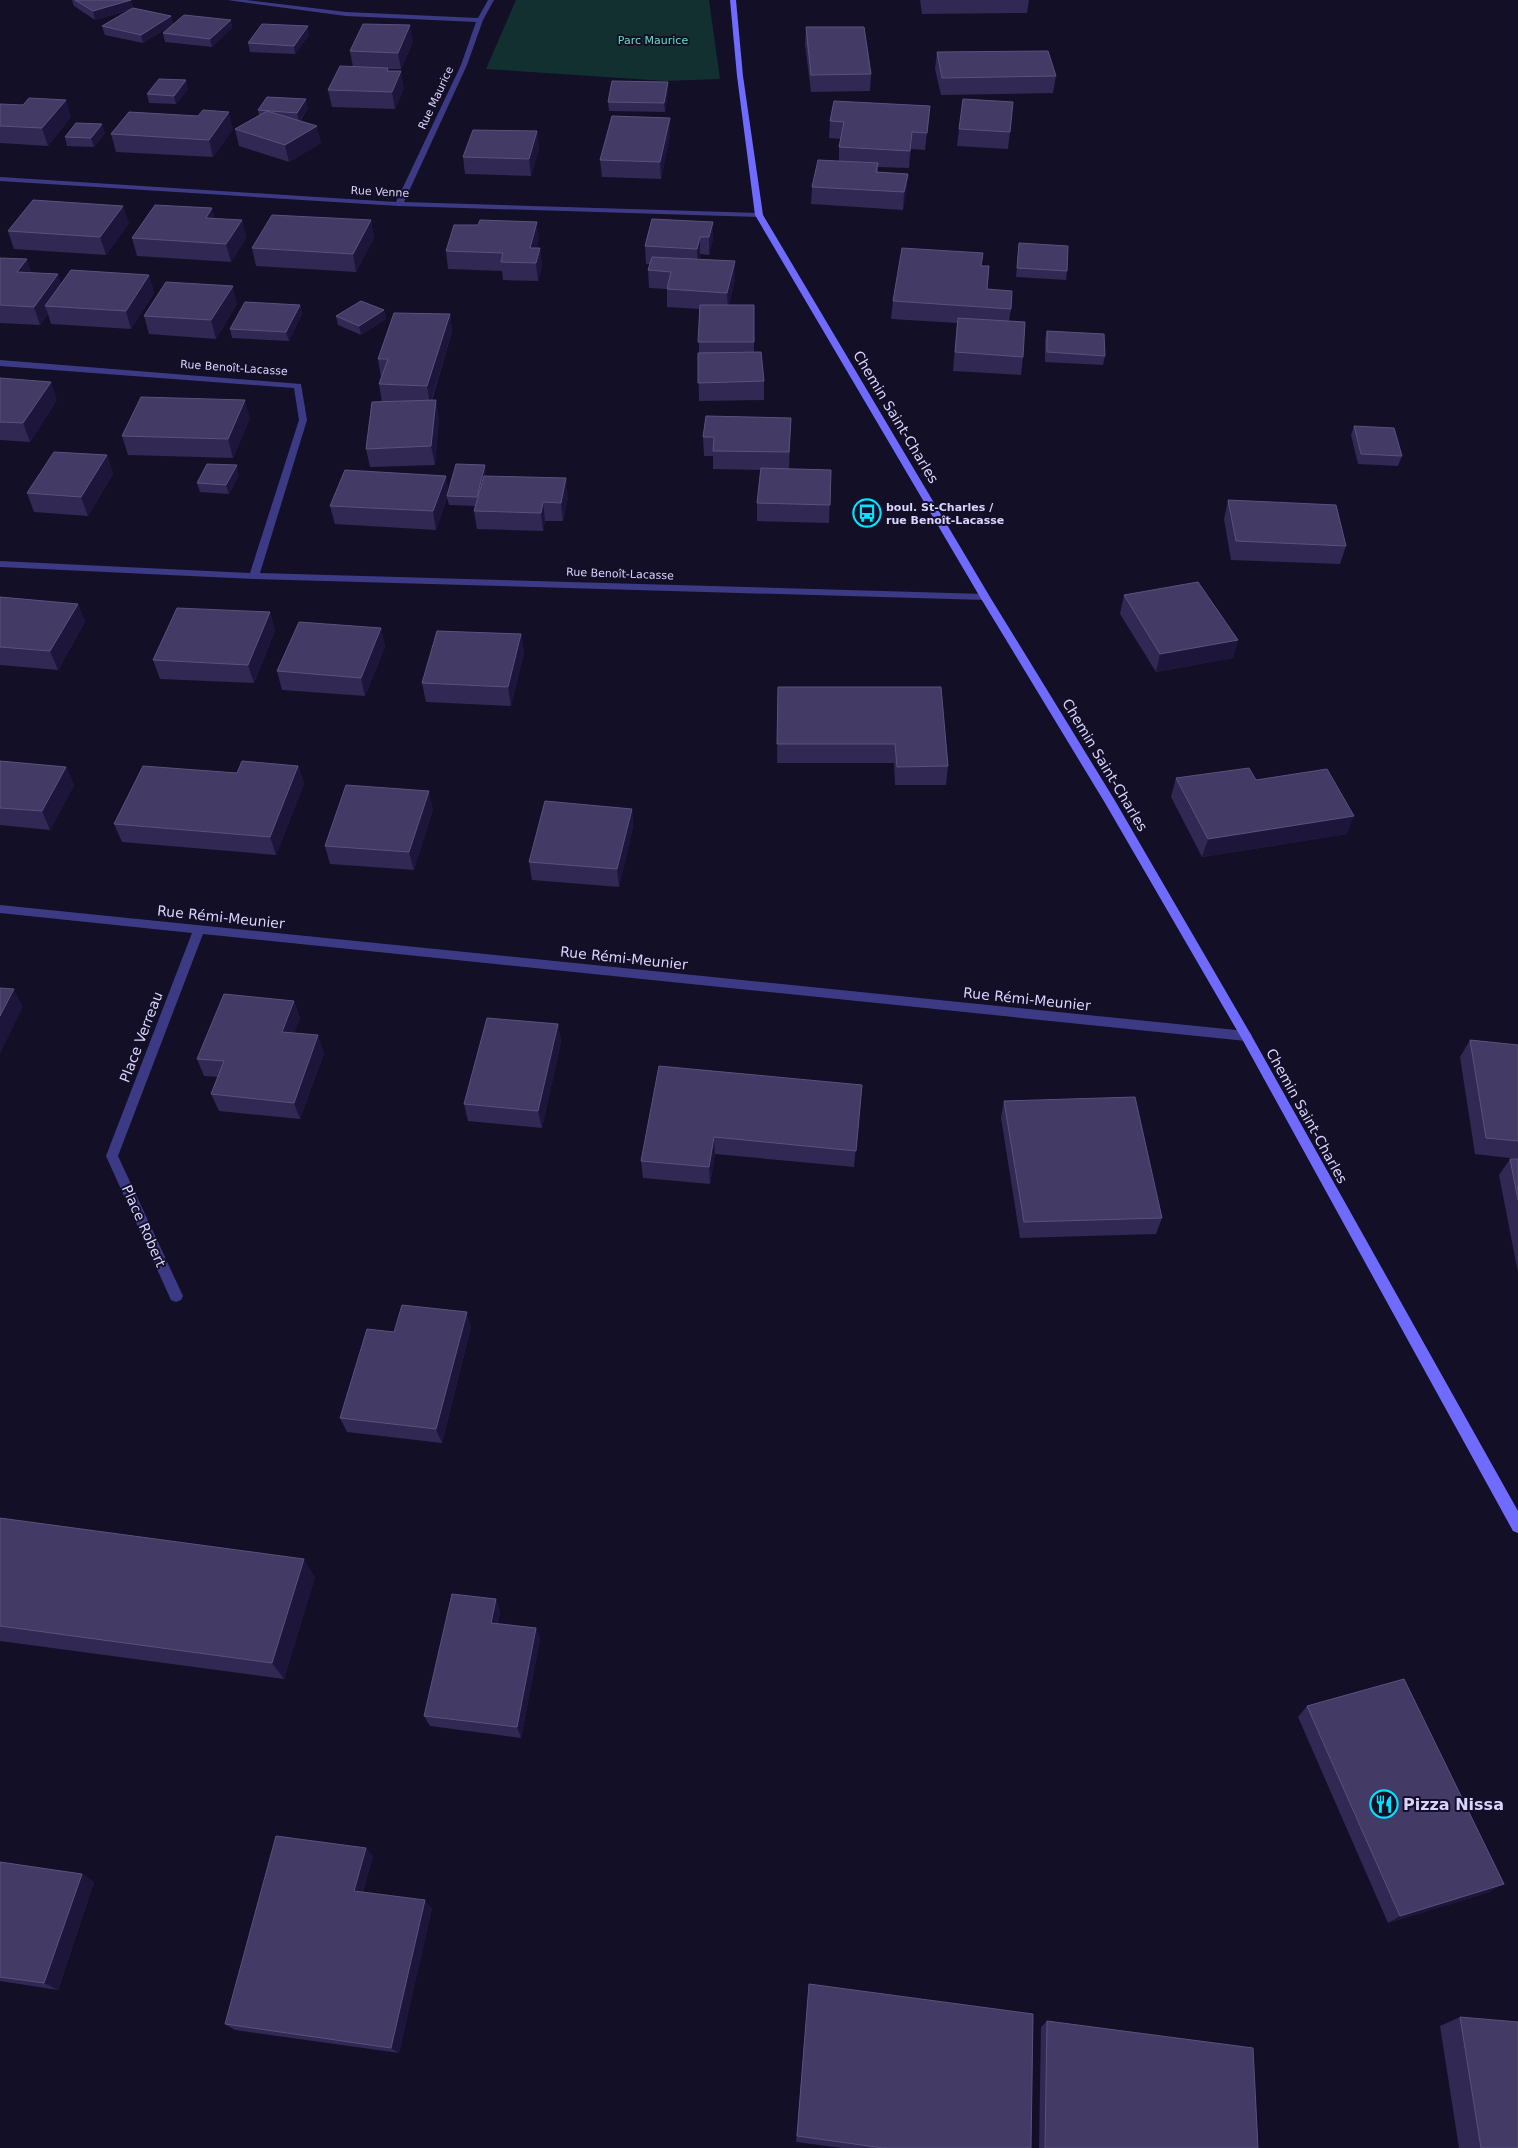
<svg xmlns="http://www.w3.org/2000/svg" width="1518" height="2148" font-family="'DejaVu Sans',sans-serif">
	<rect width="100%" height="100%" fill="#130f26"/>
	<path fill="#12302f" d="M516 0H709L720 79 665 81 486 69Z"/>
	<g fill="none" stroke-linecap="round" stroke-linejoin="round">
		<path fill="#3d3a85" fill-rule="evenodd" d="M227 0H246L346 12 478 18 488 0H494L483 20 467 65 404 202 759 213 763 215 759 217 399 206 0 181V177L396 202 461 65 476 22 346 16Z
			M0 360 301 384 307 420 260 573 985 594 990 597 985 600 254 579 0 567V561L250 573 299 420 294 388 0 366Z
			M0 905 1246 1031 1250 1033 1252 1036 1250 1039 1246 1041 203 934 118 1156 183 1296 181 1300 176 1302 171 1300 106 1156 192 933 0 913Z"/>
		<path fill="#6f6bff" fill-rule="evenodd" d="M730 0H736L743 76 763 215 990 597 1114 799 1250 1033 1518 1511V1533L1513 1531 1242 1039 1105 803 980 597 755 215 737 76Z"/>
	</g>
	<path fill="#312854" d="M72 0H131L133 8 171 16 173 24 231 20 232 28 212 47 165 42 163 33 171 26 143 43 105 35 102 26 132 9 95 20 74 6Z
		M920 0H1029L1027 13 922 14Z
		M806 27 871 74 870 91 811 92 805 44Z
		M309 35 295 54 250 52 248 43Z
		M413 42 401 69H388V71L404 88 395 109 332 107 328 90 353 67 350 51Z
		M937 52 1056 76 1053 93 941 95 935 69Z
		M188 89 176 104 149 103 147 94Z
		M668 91 665 112 609 111 608 102Z
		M0 104 71 117 48 146 0 143Z
		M308 108 300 121 321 143 289 162 239 146 235 129 259 115 258 110Z
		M830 121 928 124 925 150 911 149 909 168 878 167V172L908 174 906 191 903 210 811 204 812 187 839 161V147L841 139 829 138Z
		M233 129 213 157 116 152 111 134Z
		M959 129 1010 132 1008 149 957 146Z
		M537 131 539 148 531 176 465 174 463 157Z
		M105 133 94 147 67 146 65 137Z
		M670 135 661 179 602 177 600 160Z
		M242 220 246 238 231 262 137 256 132 238Z
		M371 220 374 238 356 272 256 266 252 248Z
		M713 222V239L709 255 700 254 699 260 735 261V279L729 305H754V352L764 381V400L699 401 698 353H699V309L667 307V289L649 288 648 270 650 264H646L645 246Z
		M129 223 106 255 14 249 8 231Z
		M539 239 536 248H540L542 266 538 281 503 280 502 271 448 269 446 251Z
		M1019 243 1067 271 1066 280 1016 277Z
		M0 258 31 272 61 283 149 275 154 293 131 329 51 324 48 314 40 325 0 323Z
		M981 266 987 289 1011 309 1009 321 1023 357 1021 375 953 371 957 323 891 319 893 301Z
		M237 304 216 339 149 334 144 316Z
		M300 305 302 314 289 341 232 338 230 329Z
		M384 310 386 319 361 335 338 325 336 316Z
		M450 314 452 332 432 400 439 418 435 465 370 467 366 449 382 402 379 384 381 377 378 359Z
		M1047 331 1105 356 1103 365 1045 362V340Z
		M0 378 57 400 30 442 0 440Z
		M250 418 233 458 128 455 122 436Z
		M791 418 789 469 831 470 829 523 757 521V503L760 470 713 469V456H704L703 437Z
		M1354 426 1402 456 1398 466 1358 464 1351 435Z
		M107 455 113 474 88 516 34 512 27 493Z
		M239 475 229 494 200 492 197 483Z
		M486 475V476L568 497 563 521H545L543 531 477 529 474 511 475 506 449 505 447 498 436 530 335 524 330 506 446 476 448 491Z
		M1228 500 1346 546 1340 564 1231 560 1224 519Z
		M1124 595 1238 640 1233 658 1156 672 1120 614Z
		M0 597 78 604 85 622 58 670 0 665Z
		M270 612 275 631 254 683 160 679 153 660Z
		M381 628 385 647 365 696 282 690 277 671Z
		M521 634 524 653 511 706 426 702 422 683Z
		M778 687 948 766 946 785H895L894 763H777Z
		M0 761 66 767 74 785 50 830 0 825Z
		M298 766 304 784 276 855 122 842 114 824 237 773Z
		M1176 778 1347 834 1202 857 1171 797Z
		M433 809 414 870 330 864 325 846Z
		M632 809 633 827 619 887 532 880 529 862Z
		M294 1001 300 1018 294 1033 324 1053 300 1119 219 1111 211 1094 218 1077 204 1076 197 1059Z
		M558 1024 561 1042 542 1128 468 1121 464 1104Z
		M1470 1040 1518 1045V1159L1475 1154 1460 1057Z
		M862 1085 854 1167 715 1154 710 1184 643 1178 641 1161Z
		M1004 1101 1162 1218 1156 1234 1020 1238 1001 1118Z
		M1510 1159H1518V1273L1499 1175Z
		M471 1327 442 1443 347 1432 340 1418 394 1332Z
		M0 1518 315 1577 284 1679 0 1641Z
		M496 1599 500 1612 498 1623 536 1628 540 1639 521 1738 430 1726 424 1716Z
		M1307 1706 1490 1892 1388 1923 1298 1717Z
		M373 1856 363 1892 432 1908 399 2053 235 2030 225 2024Z
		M0 1862 82 1874 94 1882 58 1990 0 1981Z
		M809 1984 1031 2148H842L796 2142Z
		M1460 2017 1518 2148H1459L1440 2026Z
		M1047 2021 1258 2148H1039L1041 2027Z"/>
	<path fill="#1d163a" d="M131 0 133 8 95 20 93 11Z
		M171 16 173 25 143 43 141 35Z
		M231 20 232 28 212 47 210 39Z
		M410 25 413 42 401 69 398 53Z
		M308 26 309 35 295 54 294 46Z
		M401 71 404 88 395 109 392 92Z
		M186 80 188 89 176 104 174 96Z
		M668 82V91L665 112 664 103Z
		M306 99 308 108 299 121 297 113Z
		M66 100 71 117 48 146 42 128Z
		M229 112 233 129 213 157 209 140Z
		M670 118V135L661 179 660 162Z
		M102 124 105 133 94 147 91 138Z
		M317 126 321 143 289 162 285 145Z
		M537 131 539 148 531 176 529 159Z
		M912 132 911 149 909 168 910 151Z
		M908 174 906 191 903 210 904 192Z
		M123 206 129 223 106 255 100 237Z
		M212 208 217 226 206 218Z
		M242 220 246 238 231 262 226 244Z
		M371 220 374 238 356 272 353 254Z
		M537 222 539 239 532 263 530 248Z
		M713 222V239L709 255V237Z
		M700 237V254L697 267V249Z
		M540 248 542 266 538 281 536 263Z
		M27 259 33 277 17 272Z
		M735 261V279L728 311 727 293Z
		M58 274 64 292 45 306 48 314 40 325 34 307Z
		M149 275 154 293 131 329 126 311Z
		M233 286 237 304 216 339 211 320Z
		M300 305 302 314 289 341 286 332Z
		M384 310 386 319 361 335 359 326Z
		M450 314 452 332 430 404 427 386Z
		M51 382 57 400 30 442 23 423Z
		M245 400 250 418 233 458 228 439Z
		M436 400 439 418 435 465 431 446Z
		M107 455 113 474 88 516 81 497Z
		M237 465 239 475 229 494 226 485Z
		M485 465 486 475 478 506 477 497Z
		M446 476 449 494 447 496V498L436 530 433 511Z
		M566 478 568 497 563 521 561 503Z
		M543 502 545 521 543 531 541 513Z
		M78 604 85 622 58 670 50 651Z
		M270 612 275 631 254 683 248 665Z
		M381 628 385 647 365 696 361 678Z
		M521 634 524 653 511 706 508 687Z
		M1238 640 1233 658 1156 672 1160 654Z
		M298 766 304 784 276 855 270 837Z
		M66 767 74 785 50 830 42 811Z
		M429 791 433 809 414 870 409 852Z
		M632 809 633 827 619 887 617 869Z
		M1354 816 1347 834 1202 857 1208 839Z
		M14 989 23 1007 0 1054V1016Z
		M294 1001 300 1018 288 1049 282 1032Z
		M558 1024 561 1042 542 1128 538 1111Z
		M318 1035 324 1053 300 1119 294 1103Z
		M714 1137 715 1154 710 1184 709 1167Z
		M467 1312 471 1327 442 1443 436 1429Z
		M304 1559 315 1577 284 1679 272 1663Z
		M496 1599 500 1612 495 1635 491 1623Z
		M536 1628 540 1639 521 1738 517 1727Z
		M366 1848 373 1856 361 1899 354 1891Z
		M82 1874 94 1882 58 1990 44 1983Z
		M1504 1884 1490 1892 1388 1923 1400 1916Z
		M425 1900 432 1908 399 2053 391 2048Z"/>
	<path fill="#433a66" stroke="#5a527e" d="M75 0H131L93 11Z
		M133 8 171 16 141 35 102 26Z
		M184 15 231 20 210 39 163 33Z
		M262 24 308 26 294 46 248 43Z
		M363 24 410 25 398 53 350 51Z
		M806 27H864L871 74 811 75Z
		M1048 51 1056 76 942 78 937 52Z
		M340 66 388 68 387 71H401L392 92 328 90Z
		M159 79 186 80 174 96 147 94Z
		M612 81 668 82 664 103 608 102Z
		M267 97 306 99 297 113 258 110Z
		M29 98 66 100 42 128 0 126V104L23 105Z
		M963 99 1013 102 1010 132 959 129Z
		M834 101 930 106 927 133 912 132 910 151 839 147 844 122 830 121Z
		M203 110 229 112 209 140 111 134 129 112 198 116Z
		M267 111 317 126 285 145 235 129Z
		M612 116 670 118 660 162 600 160Z
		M76 123 102 124 91 138 65 137Z
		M473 130 537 131 529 159 463 157Z
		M818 160 878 163 876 172 908 174 904 192 812 187Z
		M33 200 123 206 100 237 8 231Z
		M155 205 212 208 206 218 242 220 226 244 132 238Z
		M272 215 371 220 353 254 252 248Z
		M652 219 713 222 709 237H700L697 249 645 246Z
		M480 220 537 222 530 248H540L536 263 501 262 503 253 446 251 454 225H478Z
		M1019 243 1068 246 1067 271 1017 268Z
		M902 248 983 253 981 266H989L987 289 1012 291 1011 309 893 301Z
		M652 257 735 261 727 293 667 289 671 272 648 270Z
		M0 258 27 259 17 272 58 274 34 307 0 305Z
		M71 270 149 275 126 311 45 306Z
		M166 282 233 286 211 320 144 316Z
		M361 301 384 310 359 326 336 316Z
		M245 302 300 305 286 332 230 329Z
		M700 305H754V342H698Z
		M394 313 450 314 427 386 379 384 388 359H378Z
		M958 318 1025 322 1023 357 955 352Z
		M1047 331 1104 334 1105 356 1047 352Z
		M761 352 764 381 698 383V353Z
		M0 378 51 382 23 423 0 422Z
		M141 397 245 400 228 439 122 436Z
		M436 400 431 446 366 449 372 402Z
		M706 416 791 418 789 452 713 451 714 437H703Z
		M1354 426 1394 428 1402 456 1361 454Z
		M54 452 107 455 81 497 27 493Z
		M207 464 237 465 226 485 197 483Z
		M456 464 485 465 477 497 447 496Z
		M761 468 831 470 830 505 757 503Z
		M345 470 446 476 433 511 330 506Z
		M484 476 566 478 561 503 543 502 541 513 474 511Z
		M1228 500 1336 505 1346 546 1236 541Z
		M1198 582 1238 640 1160 654 1124 595Z
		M0 597 78 604 50 651 0 647Z
		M177 608 270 612 248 665 153 660Z
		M299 622 381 628 361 678 277 671Z
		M437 631 521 634 508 687 422 683Z
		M778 687H941L948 766 897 767 895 744H777Z
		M0 761 66 767 42 811 0 808Z
		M242 761 298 766 270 837 114 824 143 766 237 773Z
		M1249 768 1256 780 1327 769 1354 816 1208 839 1176 778Z
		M346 785 429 791 409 852 325 846Z
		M545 801 632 809 617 869 529 862Z
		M0 988 14 989 0 1016Z
		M224 994 294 1001 282 1032 318 1035 294 1103 211 1094 224 1061 197 1059Z
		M487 1018 558 1024 538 1111 464 1104Z
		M1470 1040 1518 1045V1141L1486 1138Z
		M659 1066 862 1085 856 1151 714 1137 709 1167 641 1161Z
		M1135 1097 1162 1218 1024 1222 1004 1101Z
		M1510 1159H1518V1200Z
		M402 1305 467 1312 436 1429 340 1418 367 1329 394 1332Z
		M0 1518 304 1559 272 1663 0 1626Z
		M452 1594 496 1599 491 1623 536 1628 517 1727 424 1716Z
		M1404 1679 1504 1884 1400 1916 1307 1706Z
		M276 1836 366 1848 354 1891 425 1900 391 2048 225 2024Z
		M0 1862 82 1874 44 1983 0 1977Z
		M809 1984 1033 2014 1031 2148H883L797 2136Z
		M1460 2017 1518 2022V2148H1481Z
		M1047 2021 1253 2048 1258 2148H1045Z"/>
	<defs>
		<g id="bus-ring" transform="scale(1.4375)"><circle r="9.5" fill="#130f26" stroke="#00e5ff" stroke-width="1.5"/><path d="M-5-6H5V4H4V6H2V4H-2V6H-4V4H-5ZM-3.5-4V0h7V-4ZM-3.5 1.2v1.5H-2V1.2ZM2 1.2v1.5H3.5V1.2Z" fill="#00e5ff"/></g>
		<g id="restaurant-ring" transform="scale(1.4375)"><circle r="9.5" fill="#130f26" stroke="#00e5ff" stroke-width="1.5"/><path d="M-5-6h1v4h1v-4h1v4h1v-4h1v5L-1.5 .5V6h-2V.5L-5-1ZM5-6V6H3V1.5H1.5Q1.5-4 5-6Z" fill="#00e5ff"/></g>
	</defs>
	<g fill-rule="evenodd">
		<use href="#bus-ring" x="867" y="513"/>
		<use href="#restaurant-ring" x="1384" y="1804"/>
	</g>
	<g text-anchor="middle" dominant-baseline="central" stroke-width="4" stroke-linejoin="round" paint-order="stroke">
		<g font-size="11" fill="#5fe0c0" stroke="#130f26">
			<text x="653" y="40">Parc Maurice</text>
		</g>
		<g font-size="11" fill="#d9d4ff" stroke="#130f26">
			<text transform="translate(436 98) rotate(-65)">Rue Maurice</text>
			<text transform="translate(380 192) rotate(3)">Rue Venne</text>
			<text transform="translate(234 368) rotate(4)">Rue Benoît-Lacasse</text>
			<text transform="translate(620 574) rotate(2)">Rue Benoît-Lacasse</text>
		</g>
		<g font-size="11" font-weight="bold" fill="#d9d4ff" stroke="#130f26" text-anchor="start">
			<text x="886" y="507">boul. St-Charles /<tspan x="886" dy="13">rue Benoît-Lacasse</tspan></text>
		</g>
		<g font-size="14" fill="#d9d4ff" stroke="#130f26">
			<text transform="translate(896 417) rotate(59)">Chemin Saint-Charles</text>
			<text transform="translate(1105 765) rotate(59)">Chemin Saint-Charles</text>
			<text transform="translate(221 917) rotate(6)">Rue Rémi-Meunier</text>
			<text transform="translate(624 958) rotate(6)">Rue Rémi-Meunier</text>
			<text transform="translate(1027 999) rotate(6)">Rue Rémi-Meunier</text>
			<text transform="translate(141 1037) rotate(-69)">Place Verreau</text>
			<text transform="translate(1307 1116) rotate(61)">Chemin Saint-Charles</text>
			<text transform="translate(144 1226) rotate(66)">Place Robert</text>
		</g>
		<g font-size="16" font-weight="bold" fill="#d9d4ff" stroke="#130f26" text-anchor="start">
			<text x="1403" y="1804">Pizza Nissa</text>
		</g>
	</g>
</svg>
